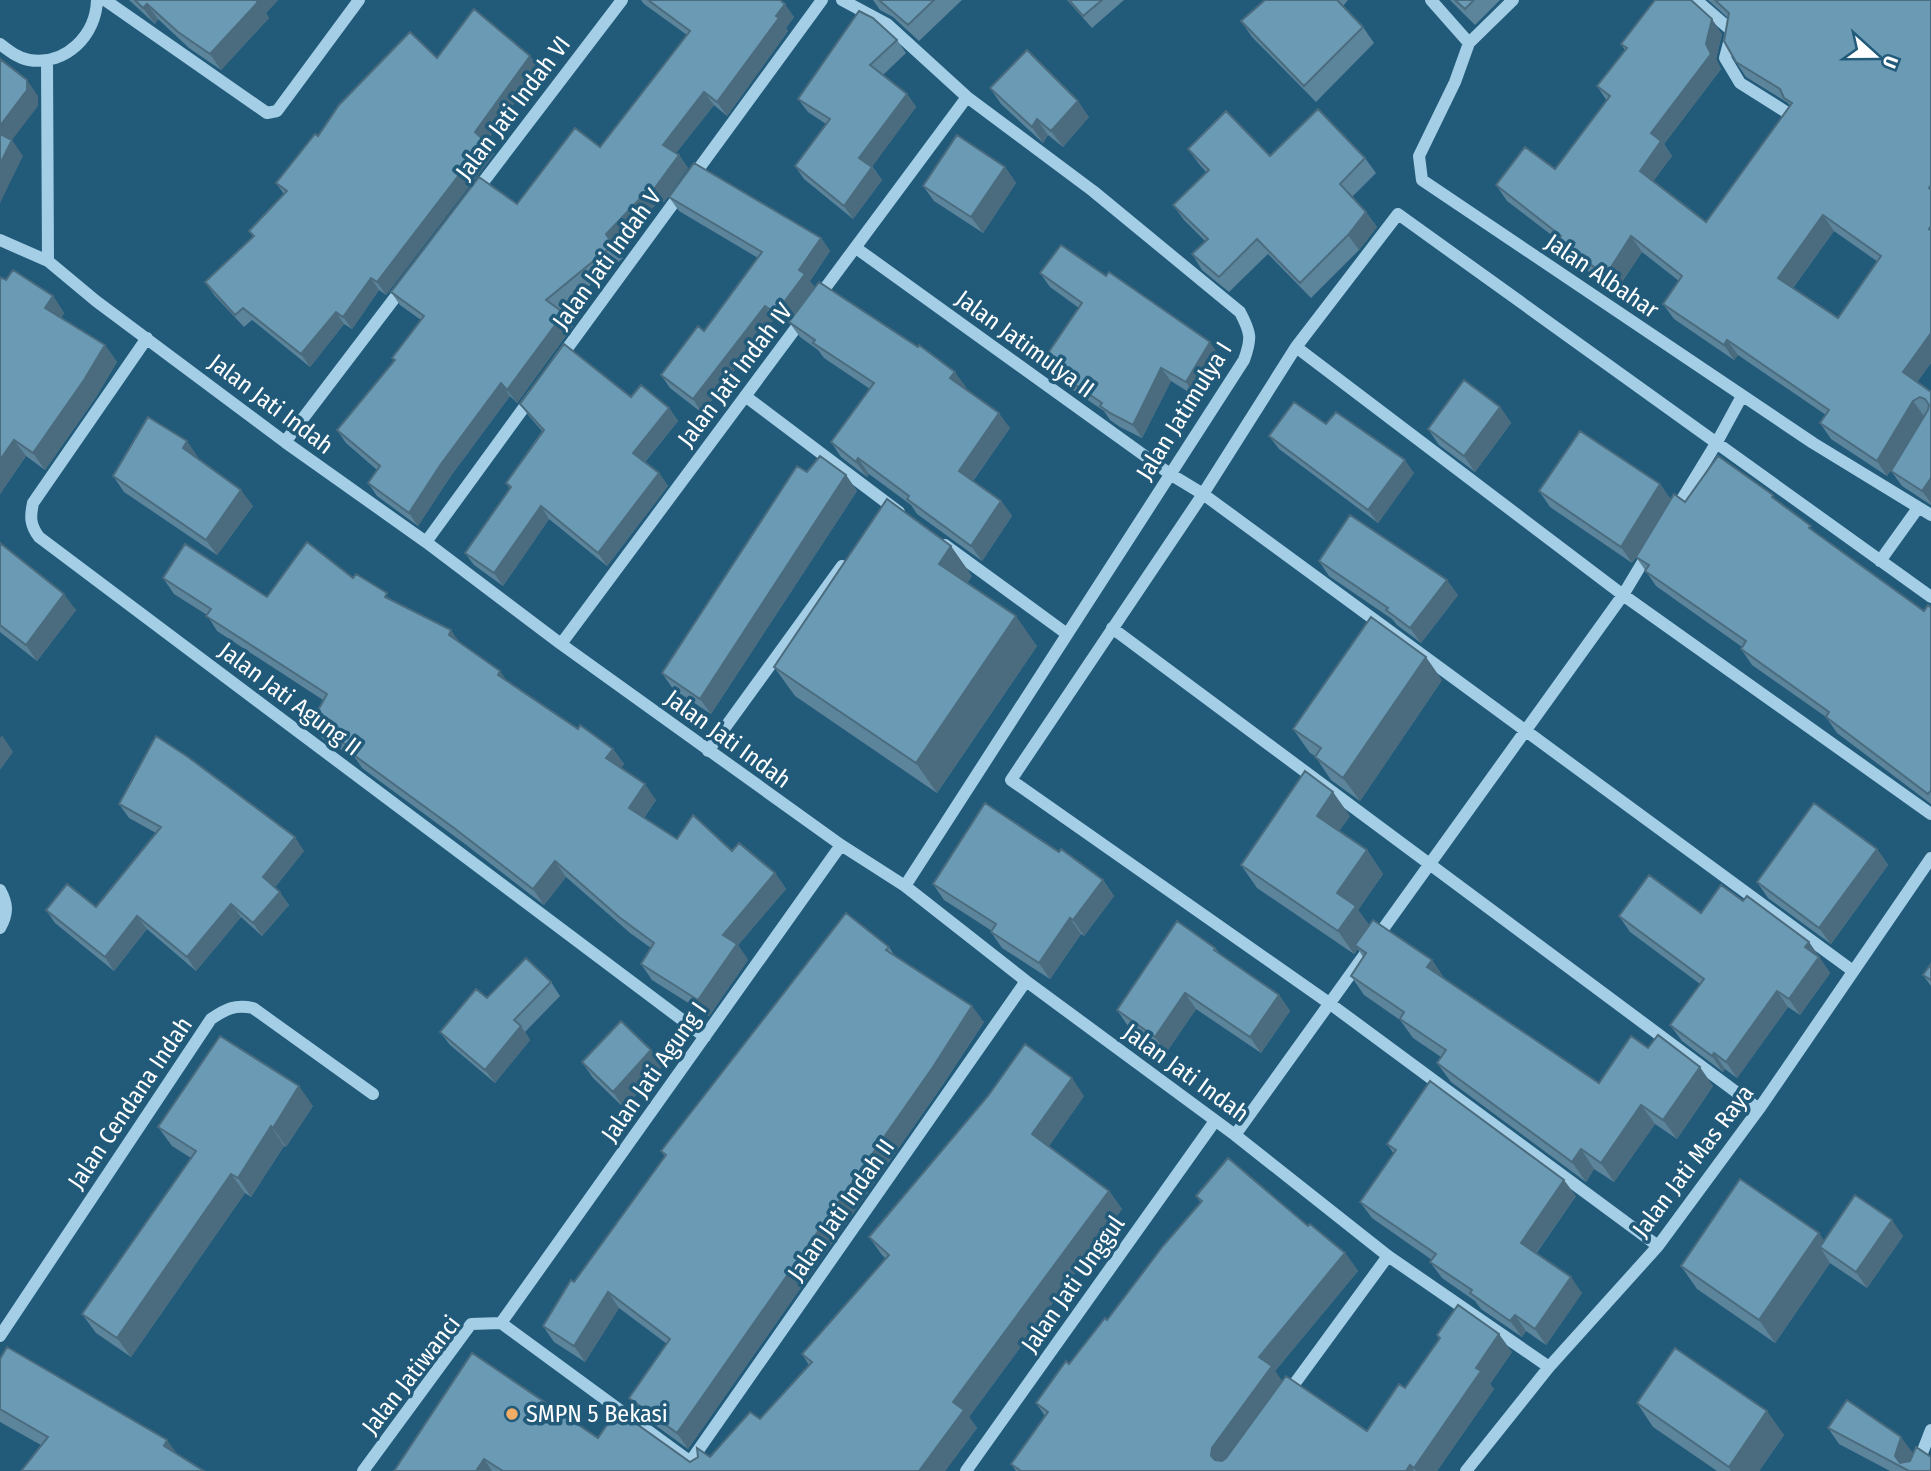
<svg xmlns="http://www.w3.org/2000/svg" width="1931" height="1471" font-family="'Fira Sans Condensed',sans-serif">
	<rect width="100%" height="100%" fill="#225a7a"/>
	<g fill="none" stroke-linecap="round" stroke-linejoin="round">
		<path stroke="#a4cee5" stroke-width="12" d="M105 0 267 113 277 111 359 0
			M842 0 887 24 967 97 1093 191 1240 312C1251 333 1252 338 1244 360L905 886
			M1431 0 1469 43 1455 82 1419 156 1422 180 1813 443 1931 515
			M1696 0 1732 31 1725 58 1740 83 1786 112
			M1469 43 1513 0
			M0 44C9 51 18 58 29 60 66 66 96 35 97 0
			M47 60 48 261 96 301 285 442 426 542 561 644 841 845 905 886 1026 981 1235 1135 1388 1256 1549 1367
			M474 194 622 0
			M0 240 48 261
			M856 248 1170 474 1203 494 1853 971
			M817 299 967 97
			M147 338 33 503C30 517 30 525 39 537L705 1037
			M1296 347 1623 595 1931 814
			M558 361 822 0
			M745 396 899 512
			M285 442 403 287
			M1673 514 1717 442 1742 396
			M426 542 533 395
			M945 545 1067 634
			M1880 561 1918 508
			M1112 628 1759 1109
			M561 644 804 317
			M708 751 842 566
			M0 890C8 904 8 914 0 928
			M1235 1135 1623 595 1650 550
			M1658 1246 1329 1003 1011 780 1203 494 1296 347 1398 214 1931 597
			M501 1323 841 845
			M501 1323 703 1471
			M0 1336 211 1019C226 1009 235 1004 253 1008L373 1094
			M1287 1394 1388 1256
			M690 1462 1026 981
			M363 1471 471 1324 501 1323
			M966 1471 1215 1121
			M1466 1471 1549 1367 1658 1246 1759 1109 1931 858
			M1915 1471 1931 1430"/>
	</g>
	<path fill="#5c849b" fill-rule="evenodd" d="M129 0H278L266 13 269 18 221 70 189 48 158 19 155 24Z
		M641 0H780L794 17 786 28 788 31 727 116 714 105 676 153 679 155 688 168 664 202 660 200 615 248 623 258 560 310 564 313 573 326 517 403 510 396 450 477 418 526 377 496 368 483 377 470 346 443 337 430 394 361 392 358 421 320 400 305 391 292 600 147 687 35 644 4Z
		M873 0H962L919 41 893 17 880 10Z
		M1067 0H1124L1092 28Z
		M1265 0H1348L1343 6 1363 27 1374 43 1316 102 1252 37 1241 21Z
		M1450 0H1500L1475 25Z
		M1708 0H1931V363L1917 382 1931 392V505L1902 486 1891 471 1924 416 1887 476 1831 439 1820 423 1826 415 1738 355 1734 360 1674 319 1663 304 1679 281 1642 252 1616 291 1568 257 1557 242 1558 240 1507 201 1496 185 1555 169 1607 101 1597 86 1625 50 1621 44 1722 34 1716 59 1721 69 1664 144 1672 156 1653 181 1706 222 1790 106 1788 103 1746 77 1736 62 1728 18ZM1834 231 1878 262 1838 318 1793 288Z
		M897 40 906 53 883 75 907 94 916 107 872 166 882 180 853 219 804 179 795 166 826 124 808 112 798 99Z
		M530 56 539 69 486 142 494 154 386 295 379 290 352 329 344 324 310 367 252 320 244 327 214 295 205 282 253 237 249 231 284 194 276 183 318 136 437 58Z
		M990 88 1089 117 1063 147 1048 135 1043 143 1001 104Z
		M1188 149 1270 156 1365 158 1376 173 1352 197 1366 212 1377 227 1359 250 1311 298 1268 254 1229 292 1202 270 1192 254 1205 241 1184 220 1173 205 1206 172 1199 164Z
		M1005 167 1016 183 983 233 934 201 923 186Z
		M669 197 821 238 830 251 810 281 785 327 774 319 702 413 670 388 661 375 704 331 758 258 679 211Z
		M1040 273 1219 356 1195 396 1171 381 1142 438 1120 427 1110 420 1104 411 1052 376 1042 362 1079 308 1050 287Z
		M0 277 53 296 64 313 61 318 105 345 117 362 96 397 45 470 26 456 0 494Z
		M789 322 966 387 965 388 1010 428 973 481 1001 501 1012 516 982 561 917 514 911 505 869 474 867 477 841 457 831 442 870 389 824 358 818 350 800 337Z
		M631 397 669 408 678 421 645 462 659 473 668 486 607 566 549 519 503 586 474 565 465 553 510 489 506 483 542 431 529 416 520 404Z
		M1500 407 1511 423 1475 472 1439 445 1428 429Z
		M1326 424 1414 473 1378 523 1279 449 1269 436Z
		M198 457 197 458 253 506 217 555 124 492 113 476Z
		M807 472 846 475 857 491 711 714 673 689 662 673Z
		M1660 484 1671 500 1685 502 1777 500 1815 532 1924 611 1931 608V804L1837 733 1826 717 1752 665 1741 649 1742 647 1656 586 1636 557 1632 563 1550 507 1539 491Z
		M0 543 76 610 37 661 0 632Z
		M1319 561 1458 595 1421 643 1397 625 1392 619 1329 576Z
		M972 576 967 583 1037 646 937 793 795 696 774 667Z
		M163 578 267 597 353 578 392 600 460 642 508 682 578 729 613 749 624 764 621 768 656 800 644 818 677 839 732 851 775 873 786 889 738 945 748 960 709 1016 652 980 641 964 651 948 630 933 566 877 544 905 465 844 362 768 356 759 322 738 311 723 323 700 217 631 207 615 174 594Z
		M1442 680 1360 801 1331 780 1315 756 1310 753 1293 729Z
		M119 804 304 851 275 887 289 905 262 936 241 917 196 971 147 929 114 971 55 923 46 910 96 907 156 833 129 818Z
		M1350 816 1339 831 1367 850 1383 874 1358 910 1369 925 1432 960 1445 980 1599 1083 1648 1048 1713 1086 1677 1139 1655 1124 1614 1182 1594 1169 1586 1182 1451 1082 1437 1063 1441 1057 1413 1038 1400 1020 1364 995 1351 976 1363 957 1358 949 1354 954 1257 888 1241 865Z
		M1877 849 1888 865 1831 944 1768 898 1757 882Z
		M1103 880 1114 896 1084 936 1081 934 1050 979 1002 948 991 932 992 931 944 900 933 884Z
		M1743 901 1809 942 1830 973 1800 1015 1788 1007 1737 1078 1725 1069 1723 1072 1682 1041 1670 1025 1700 984 1630 932 1619 916 1701 913Z
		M889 947 895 956 984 1022 944 1083 688 1449 640 1414 629 1398 667 1344 619 1308 585 1362 554 1342 543 1326 665 1157 661 1151Z
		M1215 948 1221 955 1279 995 1290 1011 1261 1053 1196 1009 1166 1053 1128 1026 1117 1010Z
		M1931 964V986L1923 975Z
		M551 982 560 996 525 1032 530 1040 495 1083 450 1045 440 1032 487 998Z
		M651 1050 663 1066 624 1108 593 1078 582 1062Z
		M1084 1096 1049 1146 1109 1191 1122 1209 969 1417 977 1428 945 1471H394L598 1438 690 1462 710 1457 760 1419 809 1365 802 1354 886 1259 882 1255 869 1237Z
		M313 1106 286 1147 284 1146 251 1197 245 1193 131 1357 96 1333 82 1314 191 1158 172 1146 158 1127Z
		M1387 1144 1576 1196 1536 1254 1582 1293 1546 1345 1526 1331 1522 1337 1481 1309 1475 1301 1442 1278 1430 1262 1432 1260 1372 1218 1360 1202 1394 1154Z
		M1196 1196 1308 1226 1345 1253 1358 1271 1275 1371 1282 1381 1367 1431 1405 1388 1439 1339 1437 1335 1512 1352 1490 1384 1494 1389 1437 1471H1016L1011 1464 1045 1416 1036 1403 1107 1320 1201 1203Z
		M1903 1236 1867 1288 1830 1263 1775 1343 1697 1289 1681 1266 1824 1241Z
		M0 1359 177 1455 41 1445 0 1422Z
		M1637 1403 1784 1435 1759 1471H1717L1653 1427Z
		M1828 1428 1913 1453 1910 1461 1931 1471H1890L1839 1444Z"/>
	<path fill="#4b6c7e" d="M255 0H278L266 13 269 18 221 70 210 54Z
		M147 4 158 19 155 24 143 8Z
		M785 4 794 17 786 28 788 31 727 116 717 102 776 16Z
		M1712 19 1722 34 1716 59 1721 69 1664 144 1672 156 1650 186 1640 171 1651 133 1706 44Z
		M530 56 539 69 486 142 494 154 386 295 377 282 475 132Z
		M27 80 38 96V106L12 140 23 156 0 203V126Z
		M704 92 714 105 672 158 663 145Z
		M907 94 916 107 869 171 859 158Z
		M1078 101 1089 117 1063 147 1051 131Z
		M1037 119 1048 135 1043 143 1032 127Z
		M679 155 688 168 664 202 654 189Z
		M872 167 882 180 853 219 844 206Z
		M1005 167 1016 183 983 233 971 217Z
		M651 187 660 200 615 248 606 234Z
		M1366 212 1377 227 1359 250 1348 235Z
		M1823 215 1834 231 1789 293 1778 278Z
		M1631 236 1642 252 1616 291 1606 275Z
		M821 238 830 251 810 281 815 287 785 327 776 313 799 270Z
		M371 278 379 290 352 329 343 317Z
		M53 296 64 313 56 325 45 308Z
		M765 306 774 319 702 413 693 399Z
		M336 312 344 324 310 367 301 354Z
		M564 313 573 326 517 403 507 390Z
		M1931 333V363L1913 388 1903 372Z
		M1727 340 1738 355 1734 360 1724 345Z
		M1210 342 1219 356 1195 396 1186 382Z
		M105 345 117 362 96 397 45 470 33 453Z
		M1161 368 1171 381 1142 438 1133 425Z
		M955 372 966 387 961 393 950 378Z
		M501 383 510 396 450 477 418 526 409 513 441 464Z
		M1913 401 1924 416 1887 476 1877 461Z
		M1500 407 1511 423 1475 472 1464 456Z
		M669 408 678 421 642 465 633 453Z
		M999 413 1010 428 969 486 959 471Z
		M14 440 26 456 0 494V460Z
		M187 441 198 457 194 464 183 448Z
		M858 458 869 474 867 477 856 462Z
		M1405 460 1414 473 1378 523 1368 510Z
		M659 473 668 486 607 566 598 553Z
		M846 475 857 491 711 714 700 699Z
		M1931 478V503L1922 491Z
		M1660 484 1671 500 1632 563 1621 547Z
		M241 490 253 506 217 555 206 540Z
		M1001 501 1012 516 982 561 971 546Z
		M541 506 549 519 503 586 494 573Z
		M951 546 972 576 960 594 939 564Z
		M1447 580 1458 595 1421 643 1410 628Z
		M64 594 76 610 37 661 26 645Z
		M1016 616 1037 646 937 793 916 763Z
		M451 630 462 646 449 635Z
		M1426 657 1442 680 1360 801 1343 778Z
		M500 671 511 687 498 675Z
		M2 735 13 752 0 770V738Z
		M613 749 624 764 617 774 606 758Z
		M645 784 656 800 640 823 629 808Z
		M1333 792 1350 816 1333 839 1317 816Z
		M295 837 304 851 273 890 263 877Z
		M1877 849 1888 865 1831 944 1819 928Z
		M1367 850 1383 874 1358 910 1372 929 1355 945 1358 949 1354 954 1338 931 1337 893Z
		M555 861 566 877 544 905 533 889Z
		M775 873 786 889 738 945 748 960 709 1016 698 1000 723 935Z
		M1103 880 1114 896 1084 936 1073 920Z
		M280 892 289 905 262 936 253 923Z
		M231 904 241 917 196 971 187 957Z
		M137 916 147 929 114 971 105 957Z
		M1070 918 1081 934 1050 979 1039 963Z
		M1809 942 1830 973 1800 1015 1789 999 1805 947Z
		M1432 960 1445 979 1440 987 1427 967Z
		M1777 991 1788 1007 1737 1078 1726 1062Z
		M1185 993 1196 1009 1166 1053 1155 1037Z
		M1279 995 1290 1011 1261 1053 1250 1037Z
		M972 1006 984 1022 944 1083 688 1449 677 1433Z
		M521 1026 530 1040 495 1083 485 1070Z
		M651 1050 663 1066 624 1108 613 1092Z
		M1714 1053 1725 1069 1723 1072 1712 1056Z
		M1700 1067 1713 1086 1677 1139 1663 1120Z
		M1072 1078 1084 1096 1045 1152 1032 1134Z
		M299 1086 313 1106 286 1147 273 1128Z
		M1641 1105 1655 1124 1614 1182 1601 1163Z
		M271 1126 284 1146 251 1197 238 1178Z
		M1581 1149 1594 1169 1586 1182 1572 1162Z
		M231 1174 245 1193 131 1357 117 1338Z
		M1564 1180 1576 1196 1532 1259 1521 1243Z
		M1109 1191 1122 1209 969 1417 977 1428 945 1471H919L953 1402Z
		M1892 1220 1903 1236 1867 1288 1856 1272Z
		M1819 1233 1835 1256 1820 1247 1830 1263 1775 1343 1759 1320Z
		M1345 1253 1358 1271 1275 1371 1284 1384 1224 1471 1211 1456 1212 1448 1259 1357Z
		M1571 1277 1582 1293 1546 1345 1535 1329Z
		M608 1292 619 1308 585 1362 574 1346Z
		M1515 1315 1526 1331 1522 1337 1510 1321Z
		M1499 1334 1512 1352 1490 1384 1494 1389 1437 1471H1416L1414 1468 1476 1368Z
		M1767 1411 1784 1435 1759 1471H1731L1729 1467Z
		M1901 1437 1913 1453 1907 1470 1904 1469 1895 1456Z
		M167 1440 183 1462 164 1446Z
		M484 1459 492 1471H476Z
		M1410 1465 1414 1471H1406Z"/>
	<path fill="#6b9ab4" stroke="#4b6c7e" stroke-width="2" fill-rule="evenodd" d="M135 0H256L258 2 210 54 178 32 147 4 143 8Z
		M648 0H780L785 4 776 16 779 18 717 102 704 92 663 145 679 155 654 189 651 187 606 234 613 245 546 300 564 313 507 390 501 383 441 464 409 513 368 483 380 466 337 430 395 360 392 358 424 316 391 292 479 177 517 204 575 128 600 147 690 31Z
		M879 0H934L908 25Z
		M1069 0H1102L1083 16Z
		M1265 0H1337L1363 27 1304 86 1241 21Z
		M1455 0H1474L1465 9Z
		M1655 0H1691L1712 19 1706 44 1711 54 1651 133 1661 141 1640 171 1706 222 1792 103 1784 98 1780 89 1736 62 1724 41 1729 13 1715 0H1931V185L1929 188 1931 189V226L1929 229 1931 230V333L1903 372 1931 392V478L1922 491 1891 471 1928 410 1929 405 1925 399 1920 397 1913 401 1877 461 1820 423 1829 410 1727 340 1724 345 1663 304 1682 276 1631 236 1606 275 1557 242 1561 236 1496 185 1525 147 1555 169 1610 96 1597 86 1627 48 1621 44ZM1823 215 1881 256 1838 318 1778 278Z
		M474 9 530 56 475 132 485 141 377 282 371 278 343 317 336 312 301 354 243 308 235 315 205 282 254 236 249 231 287 191 276 183 315 134 318 136 339 105 410 32 437 58Z
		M859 11 873 18 897 40 870 65 907 94 859 158 872 167 844 206 795 166 830 119 798 99Z
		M1027 50 1078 101 1051 131 1037 119 1032 127 990 88Z
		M0 59 27 80V90L0 126Z
		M1318 109 1365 158 1340 184 1366 212 1348 235 1300 283 1257 239 1219 277 1192 254 1208 239 1173 205 1209 170 1188 149 1226 111 1270 156Z
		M0 134 12 140 0 164Z
		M957 135 1005 167 971 217 923 186Z
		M694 163 821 238 799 270 805 274 776 313 765 306 693 399 661 375 698 326 704 331 762 252 669 197Z
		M1061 245 1106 276 1109 272 1210 342 1186 382 1161 368 1133 425 1110 413 1100 406 1102 403 1042 362 1082 303 1040 273Z
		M13 270 53 296 45 308 105 345 84 380 33 453 14 440 0 460V277L6 280Z
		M819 282 918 347 919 345 955 372 950 378 999 413 959 471 1001 501 971 546 907 499 909 496 858 458 856 462 831 442 874 383 813 343 815 340 789 322Z
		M564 344 631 397 641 385 669 408 633 453 659 473 598 553 541 506 494 573 465 553 511 487 506 483 544 430 520 404Z
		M1464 380 1500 407 1464 456 1428 429Z
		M1294 402 1326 424 1336 412 1405 460 1368 510 1269 436Z
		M148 417 187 441 183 448 241 490 206 540 113 476Z
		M1580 431 1660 484 1621 547 1539 491Z
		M820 456 846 475 700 699 662 673 797 466 807 472Z
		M1718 456 1773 495 1772 497 1811 526 1809 528 1924 611 1928 605 1931 608V790L1928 794 1826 717 1829 712 1741 649 1746 641 1645 571 1649 565 1636 557 1674 494 1685 502Z
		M887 499 951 546 939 564 1016 616 916 763 774 667Z
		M1350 515 1447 580 1410 628 1386 610 1388 608 1319 561Z
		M307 542 353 578 356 574 387 593 385 597 451 630 449 635 500 671 498 675 578 729 580 725 613 749 606 758 645 784 629 808 677 839 693 815 732 851 739 843 775 873 723 935 737 944 698 1000 641 964 654 943 619 917 555 861 533 889 454 828 351 753 353 749 311 723 327 694 206 616 211 609 163 578 185 544 267 597Z
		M0 543 64 594 26 645 0 625Z
		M1371 617 1426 657 1343 778 1315 757 1321 748 1293 729Z
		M156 736 188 757 295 837 263 877 280 892 253 923 231 904 187 957 137 916 105 957 46 910 67 884 96 907 161 827 119 804Z
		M1305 771 1333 792 1317 816 1367 850 1337 893 1356 906 1338 931 1241 865Z
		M985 803 1059 852 1061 849 1103 880 1073 920 1070 918 1039 963 991 932 996 924 933 884Z
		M1814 803 1877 849 1819 928 1757 882Z
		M1649 875 1701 913 1721 885 1743 901 1747 896 1809 942 1805 947 1819 957 1789 999 1777 991 1726 1062 1714 1053 1712 1056 1670 1025 1704 979 1619 916Z
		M846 913 889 947 886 950 972 1006 933 1067 677 1433 629 1398 670 1339 608 1292 574 1346 543 1326 571 1280 574 1282 666 1155 661 1151Z
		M1373 920 1432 960 1427 967 1599 1083 1631 1036 1648 1048 1658 1035 1700 1067 1663 1120 1641 1105 1601 1163 1581 1149 1572 1162 1437 1063 1446 1050 1400 1019 1404 1012 1351 976 1366 953 1355 945Z
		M1177 921 1215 948 1214 950 1279 995 1250 1037 1185 993 1155 1037 1117 1010Z
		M526 958 551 982 514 1020 521 1026 485 1070 440 1032 476 989 487 998Z
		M1931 964V980L1923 975Z
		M621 1021 651 1050 613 1092 582 1062Z
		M220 1036 299 1086 273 1128 271 1126 238 1178 231 1174 117 1338 82 1314 196 1151 158 1127Z
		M1025 1044 1072 1078 1032 1134 1109 1191 953 1402 964 1410 919 1471H503L484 1459 476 1471H394L472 1353 598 1438 617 1410 690 1462 698 1457 697 1448 710 1457 750 1412 760 1419 812 1362 802 1354 889 1255 869 1237 988 1096Z
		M1430 1081 1564 1180 1521 1243 1571 1277 1535 1329 1515 1315 1510 1321 1470 1293 1472 1290 1430 1262 1436 1254 1360 1202 1396 1150 1387 1144Z
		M1228 1158 1308 1226 1310 1224 1345 1253 1259 1357 1272 1366 1212 1448 1211 1456 1215 1460 1222 1461 1226 1458 1286 1376 1367 1431 1399 1384 1405 1388 1440 1338 1437 1335 1458 1305 1499 1334 1476 1368 1481 1371 1414 1468 1410 1465 1406 1471H1021L1011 1464 1048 1412 1036 1403 1066 1361 1069 1364 1105 1318 1107 1320 1163 1246 1202 1201 1196 1196Z
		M1740 1179 1819 1233 1759 1320 1681 1266Z
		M1855 1195 1892 1220 1856 1272 1820 1247Z
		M7 1347 167 1440 164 1446 204 1471H21L48 1437 0 1409V1359Z
		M1675 1348 1767 1411 1729 1467 1637 1403Z
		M1847 1400 1901 1437 1895 1456 1900 1463 1910 1461 1916 1447 1931 1457V1469L1930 1471H1909L1828 1428Z"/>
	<circle fill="#f1ad66" stroke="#225a7a" stroke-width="2.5" cx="512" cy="1414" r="7"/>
	<g text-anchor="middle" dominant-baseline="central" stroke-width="7" stroke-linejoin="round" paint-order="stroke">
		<g font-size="24" fill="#fff" stroke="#225a7a">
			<text transform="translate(513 108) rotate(-53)">Jalan Jati Indah VI</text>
			<text transform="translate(607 259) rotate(-54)">Jalan Jati Indah V</text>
			<text transform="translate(1602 276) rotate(34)">Jalan Albahar</text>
			<text transform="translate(1025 344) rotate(36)">Jalan Jatimulya II</text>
			<text transform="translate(735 375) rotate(-53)">Jalan Jati Indah IV</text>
			<text transform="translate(271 404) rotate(37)">Jalan Jati Indah</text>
			<text transform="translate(1184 411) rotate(-58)">Jalan Jatimulya I</text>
			<text transform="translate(290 699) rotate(37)">Jalan Jati Agung II</text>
			<text transform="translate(728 739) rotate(36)">Jalan Jati Indah</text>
			<text transform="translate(654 1072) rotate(-55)">Jalan Jati Agung I</text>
			<text transform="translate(1186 1073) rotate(36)">Jalan Jati Indah</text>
			<text transform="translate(130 1103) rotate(-56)">Jalan Cendana Indah</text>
			<text transform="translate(1693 1161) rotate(-53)">Jalan Jati Mas Raya</text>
			<text transform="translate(841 1210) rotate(-55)">Jalan Jati Indah II</text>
			<text transform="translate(1073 1284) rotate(-55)">Jalan Jati Unggul</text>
			<text transform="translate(411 1375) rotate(-52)">Jalan Jatiwanci</text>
		</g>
		<g font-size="24" fill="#fff" stroke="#225a7a" text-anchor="start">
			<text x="526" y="1414">SMPN 5 Bekasi</text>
		</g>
	</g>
	<g transform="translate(1875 56) rotate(111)" stroke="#225a7a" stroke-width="5" paint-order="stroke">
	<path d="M0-5L12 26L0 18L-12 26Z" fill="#ffffff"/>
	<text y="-10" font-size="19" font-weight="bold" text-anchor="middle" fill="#ffffff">U</text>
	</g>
</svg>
